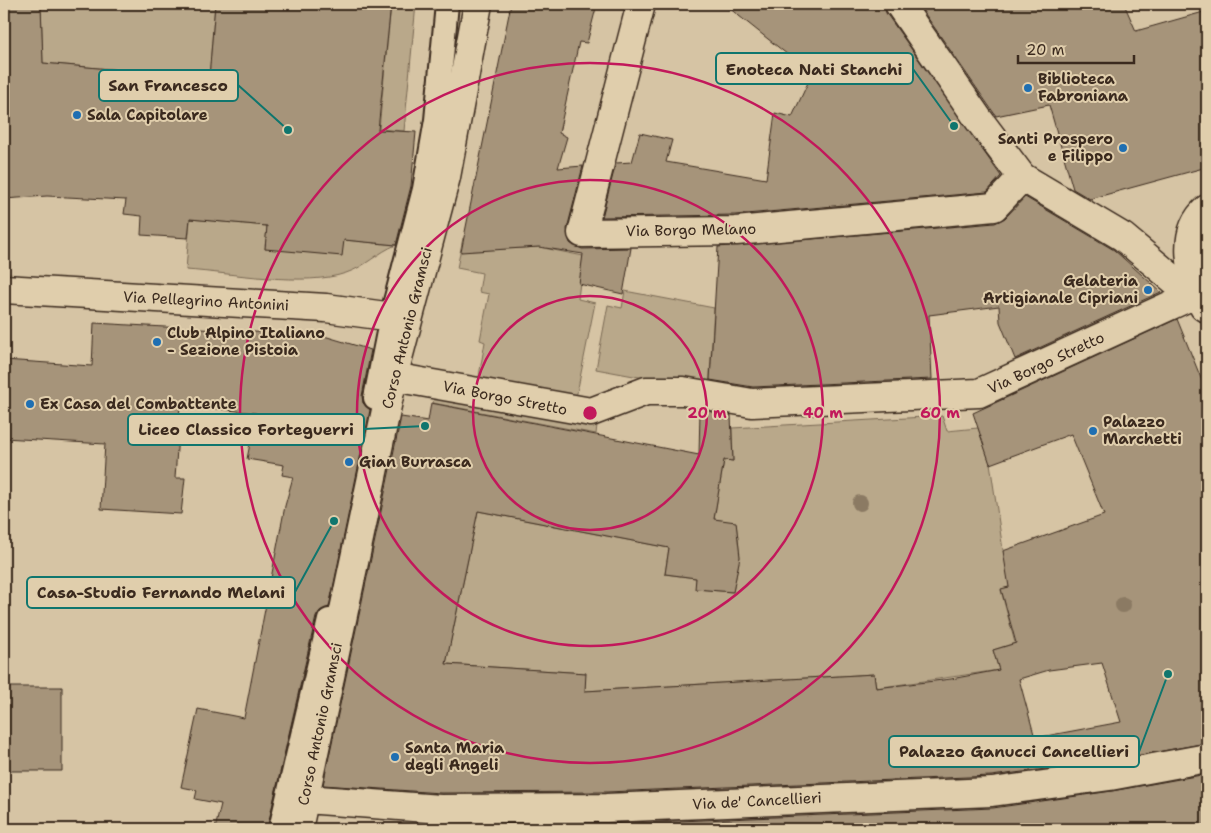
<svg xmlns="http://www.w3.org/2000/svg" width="1211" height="833" font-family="'Shantell Sans',sans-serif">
	<rect width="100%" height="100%" fill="#d6c4a4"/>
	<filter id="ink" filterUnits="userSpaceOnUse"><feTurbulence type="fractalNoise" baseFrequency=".02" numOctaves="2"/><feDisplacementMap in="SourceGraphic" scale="10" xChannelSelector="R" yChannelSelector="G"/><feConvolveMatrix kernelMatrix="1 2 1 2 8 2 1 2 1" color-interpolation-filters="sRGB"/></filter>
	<g filter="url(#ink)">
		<path fill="#b9a88a" stroke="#7a6954" d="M41 4H215L209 78 43 63Z
			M391 4H416L404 131 379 129Z
			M190 219 267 226 265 249 344 240 396 245C378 252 365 267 346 273 306 287 231 273 186 270Z
			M463 238 499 249 539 247 583 256 578 299 595 303 575 403 478 382 485 342 480 340 489 294 479 292 482 273 457 268Z
			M625 291 714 308 709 390 596 369 608 305 622 308Z
			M435 393 597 425 596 434 433 403Z
			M942 416 947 431 978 428 990 463 1003 550 1014 585 1001 590 1015 643 993 650 999 670 876 688 874 674 585 691V673L446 664 478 511 669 548 665 574 696 578V589L733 592 740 557 736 523 714 519 724 460 733 461 732 428Z"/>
		<path fill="#a6947a" stroke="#3b2a1e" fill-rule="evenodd" d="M4 4H41L43 63 209 78 215 4H391L378 130 416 132 411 186 396 245 344 240 342 256 265 249 267 226 190 219 188 238 141 235 142 216 124 214 126 200 47 196 4 199Z
			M511 4H597L587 43 579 42 559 133 567 137 558 168 583 166 567 229 570 243 582 249 631 248 623 294 579 284 583 254 539 247 461 252Z
			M724 4H884L886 13 1001 176 987 192 735 215 602 217 616 163 632 162 640 133 672 140 666 162 766 179 775 113 792 117 812 74Z
			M918 4H1124L1136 31 1207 11V167L1090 199 1073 189 1049 105 996 116Z
			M1025 197 1114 250 1161 292 1015 359 1000 322 999 306 929 315 932 379 753 387 710 380 718 247 995 223 1005 218Z
			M1177 319 1207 393V743L1108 761 991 776 606 792 441 793 323 785 401 417 428 421 431 403 699 455 700 410 731 415 733 461 724 460 714 519 736 522 740 557 733 592 695 589 696 578 665 574 669 548 478 511 446 664 586 673 585 691 874 674 876 688 951 679 999 670 993 650 1016 643 1001 589 1009 587 1003 551 1104 515 1071 434 990 464 973 413ZM1102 663 1121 722 1035 738 1019 679 1049 670Z
			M94 323 324 336 371 350 362 396 363 403 370 410 329 607 320 611 316 617 267 829H215L221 804 195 799 197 790 181 787 198 709 244 718 285 506 293 477 282 475 284 465 247 459 256 413 180 405 175 478H185L181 514 101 509 105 444 4 438V360L92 366Z
			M4 687H62V771H4Z
			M1207 774V829H451L452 825 607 824 993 808 1112 791Z"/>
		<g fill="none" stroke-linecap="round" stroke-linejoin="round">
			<g stroke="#3b2a1e" stroke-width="26">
				<path id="lane" d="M375 398 391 317 424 189 436 120 447 4
					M280 829 329 620"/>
			</g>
			<g stroke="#3b2a1e" stroke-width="31">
				<path id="street" d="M641 4 582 233 736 231 994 207 1022 177
					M899 4 979 120 1022 177 1123 237 1204 305
					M1204 307C1193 275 1178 235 1207 209
					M393 377 591 412 646 391H683L752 403 979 393 1191 296
					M305 799 440 809 606 808 992 792 1110 776 1207 758"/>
			</g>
			<g stroke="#3b2a1e" stroke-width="31">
				<path id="secondary" d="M4 289 326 308 408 319
					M298 829 393 377 446 177 478 4"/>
			</g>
			<use href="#lane" stroke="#e0ceac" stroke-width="22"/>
			<use href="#street" stroke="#e0ceac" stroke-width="28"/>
			<use href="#secondary" stroke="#e0ceac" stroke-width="28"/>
		</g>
		<g fill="#8b7a63">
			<circle cx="860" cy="503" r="8"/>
			<circle cx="1123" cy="605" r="8"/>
		</g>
	</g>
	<g fill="none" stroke="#c2185b" stroke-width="2.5">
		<circle cx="590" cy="413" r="117"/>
		<circle cx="590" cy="413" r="233"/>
		<circle cx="590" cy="413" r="350"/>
	</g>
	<g fill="#1f6fb2" stroke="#e0ceac" stroke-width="2">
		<circle cx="1028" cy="88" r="5"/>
		<circle cx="77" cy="115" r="5"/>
		<circle cx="1123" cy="148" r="5"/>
		<circle cx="1148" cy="290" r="5"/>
		<circle cx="157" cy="342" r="5"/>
		<circle cx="30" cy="404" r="5"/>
		<circle cx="1093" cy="431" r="5"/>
		<circle cx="349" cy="462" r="5"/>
		<circle cx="395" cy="757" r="5"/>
	</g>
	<g text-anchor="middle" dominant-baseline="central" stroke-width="4" stroke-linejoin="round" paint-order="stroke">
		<g font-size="15" font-weight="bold" fill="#3b2a1e" stroke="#e0ceac" text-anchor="start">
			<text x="1038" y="79">Biblioteca<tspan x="1038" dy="17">Fabroniana</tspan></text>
			<text x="87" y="115">Sala Capitolare</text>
			<text x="1113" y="139" text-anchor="end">Santi Prospero<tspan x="1113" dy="17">e Filippo</tspan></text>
			<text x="1138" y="281" text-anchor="end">Gelateria<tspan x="1138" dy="17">Artigianale Cipriani</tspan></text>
			<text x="167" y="333">Club Alpino Italiano<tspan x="167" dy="17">- Sezione Pistoia</tspan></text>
			<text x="40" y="404">Ex Casa del Combattente</text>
			<text x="1103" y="422">Palazzo<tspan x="1103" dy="17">Marchetti</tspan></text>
			<text x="359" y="462">Gian Burrasca</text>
			<text x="405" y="748">Santa Maria<tspan x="405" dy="17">degli Angeli</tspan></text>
		</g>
		<g font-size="15" fill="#3b2a1e" stroke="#e0ceac">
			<text transform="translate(691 230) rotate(-1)">Via Borgo Melano</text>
			<text transform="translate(206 301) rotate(3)">Via Pellegrino Antonini</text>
			<text transform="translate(407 328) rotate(-76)">Corso Antonio Gramsci</text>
			<text transform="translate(1046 363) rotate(-25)">Via Borgo Stretto</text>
			<text transform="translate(505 398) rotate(11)">Via Borgo Stretto</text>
			<text transform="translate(320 724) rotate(-78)">Corso Antonio Gramsci</text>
			<text transform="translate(757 801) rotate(-3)">Via de' Cancellieri</text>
		</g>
	</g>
	<circle cx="590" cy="413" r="8" fill="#c2185b" stroke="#e0ceac" stroke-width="2.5"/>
	<g font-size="15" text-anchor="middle" font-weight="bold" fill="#c2185b" stroke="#e0ceac" stroke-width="4" stroke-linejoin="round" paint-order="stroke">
		<text x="707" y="418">20 m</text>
		<text x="823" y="418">40 m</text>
		<text x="940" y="418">60 m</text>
	</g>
	<path fill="none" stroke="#0f766e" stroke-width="2" d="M954 126L913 69M288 130L238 85M425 426L364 429M334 521L295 592M1168 674L1139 752"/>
	<g fill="#0f766e" stroke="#e0ceac" stroke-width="2">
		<circle cx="954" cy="126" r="5"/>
		<circle cx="288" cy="130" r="5"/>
		<circle cx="425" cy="426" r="5"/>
		<circle cx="334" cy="521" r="5"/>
		<circle cx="1168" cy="674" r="5"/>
	</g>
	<g fill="#e0ceac" stroke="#0f766e" stroke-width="2">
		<rect x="716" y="53" width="197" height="31" rx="5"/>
		<rect x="99" y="70" width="139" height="31" rx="5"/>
		<rect x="128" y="414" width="236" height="31" rx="5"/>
		<rect x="27" y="577" width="268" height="31" rx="5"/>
		<rect x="889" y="736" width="250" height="31" rx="5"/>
	</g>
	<g font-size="16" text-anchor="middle" font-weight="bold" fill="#3b2a1e">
		<text x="814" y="75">Enoteca Nati Stanchi</text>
		<text x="168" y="91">San Francesco</text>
		<text x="246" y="435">Liceo Classico Forteguerri</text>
		<text x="161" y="598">Casa-Studio Fernando Melani</text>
		<text x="1014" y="757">Palazzo Ganucci Cancellieri</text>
	</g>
	<rect width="1211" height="833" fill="none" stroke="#e0ceac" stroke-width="20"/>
	<rect x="10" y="10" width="1191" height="813" fill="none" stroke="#3b2a1e" stroke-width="2" filter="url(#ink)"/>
	<path d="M1018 55v8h116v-8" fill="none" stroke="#3b2a1e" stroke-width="2.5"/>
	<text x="1026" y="55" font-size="15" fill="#3b2a1e" stroke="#e0ceac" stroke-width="4" paint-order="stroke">20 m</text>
</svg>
